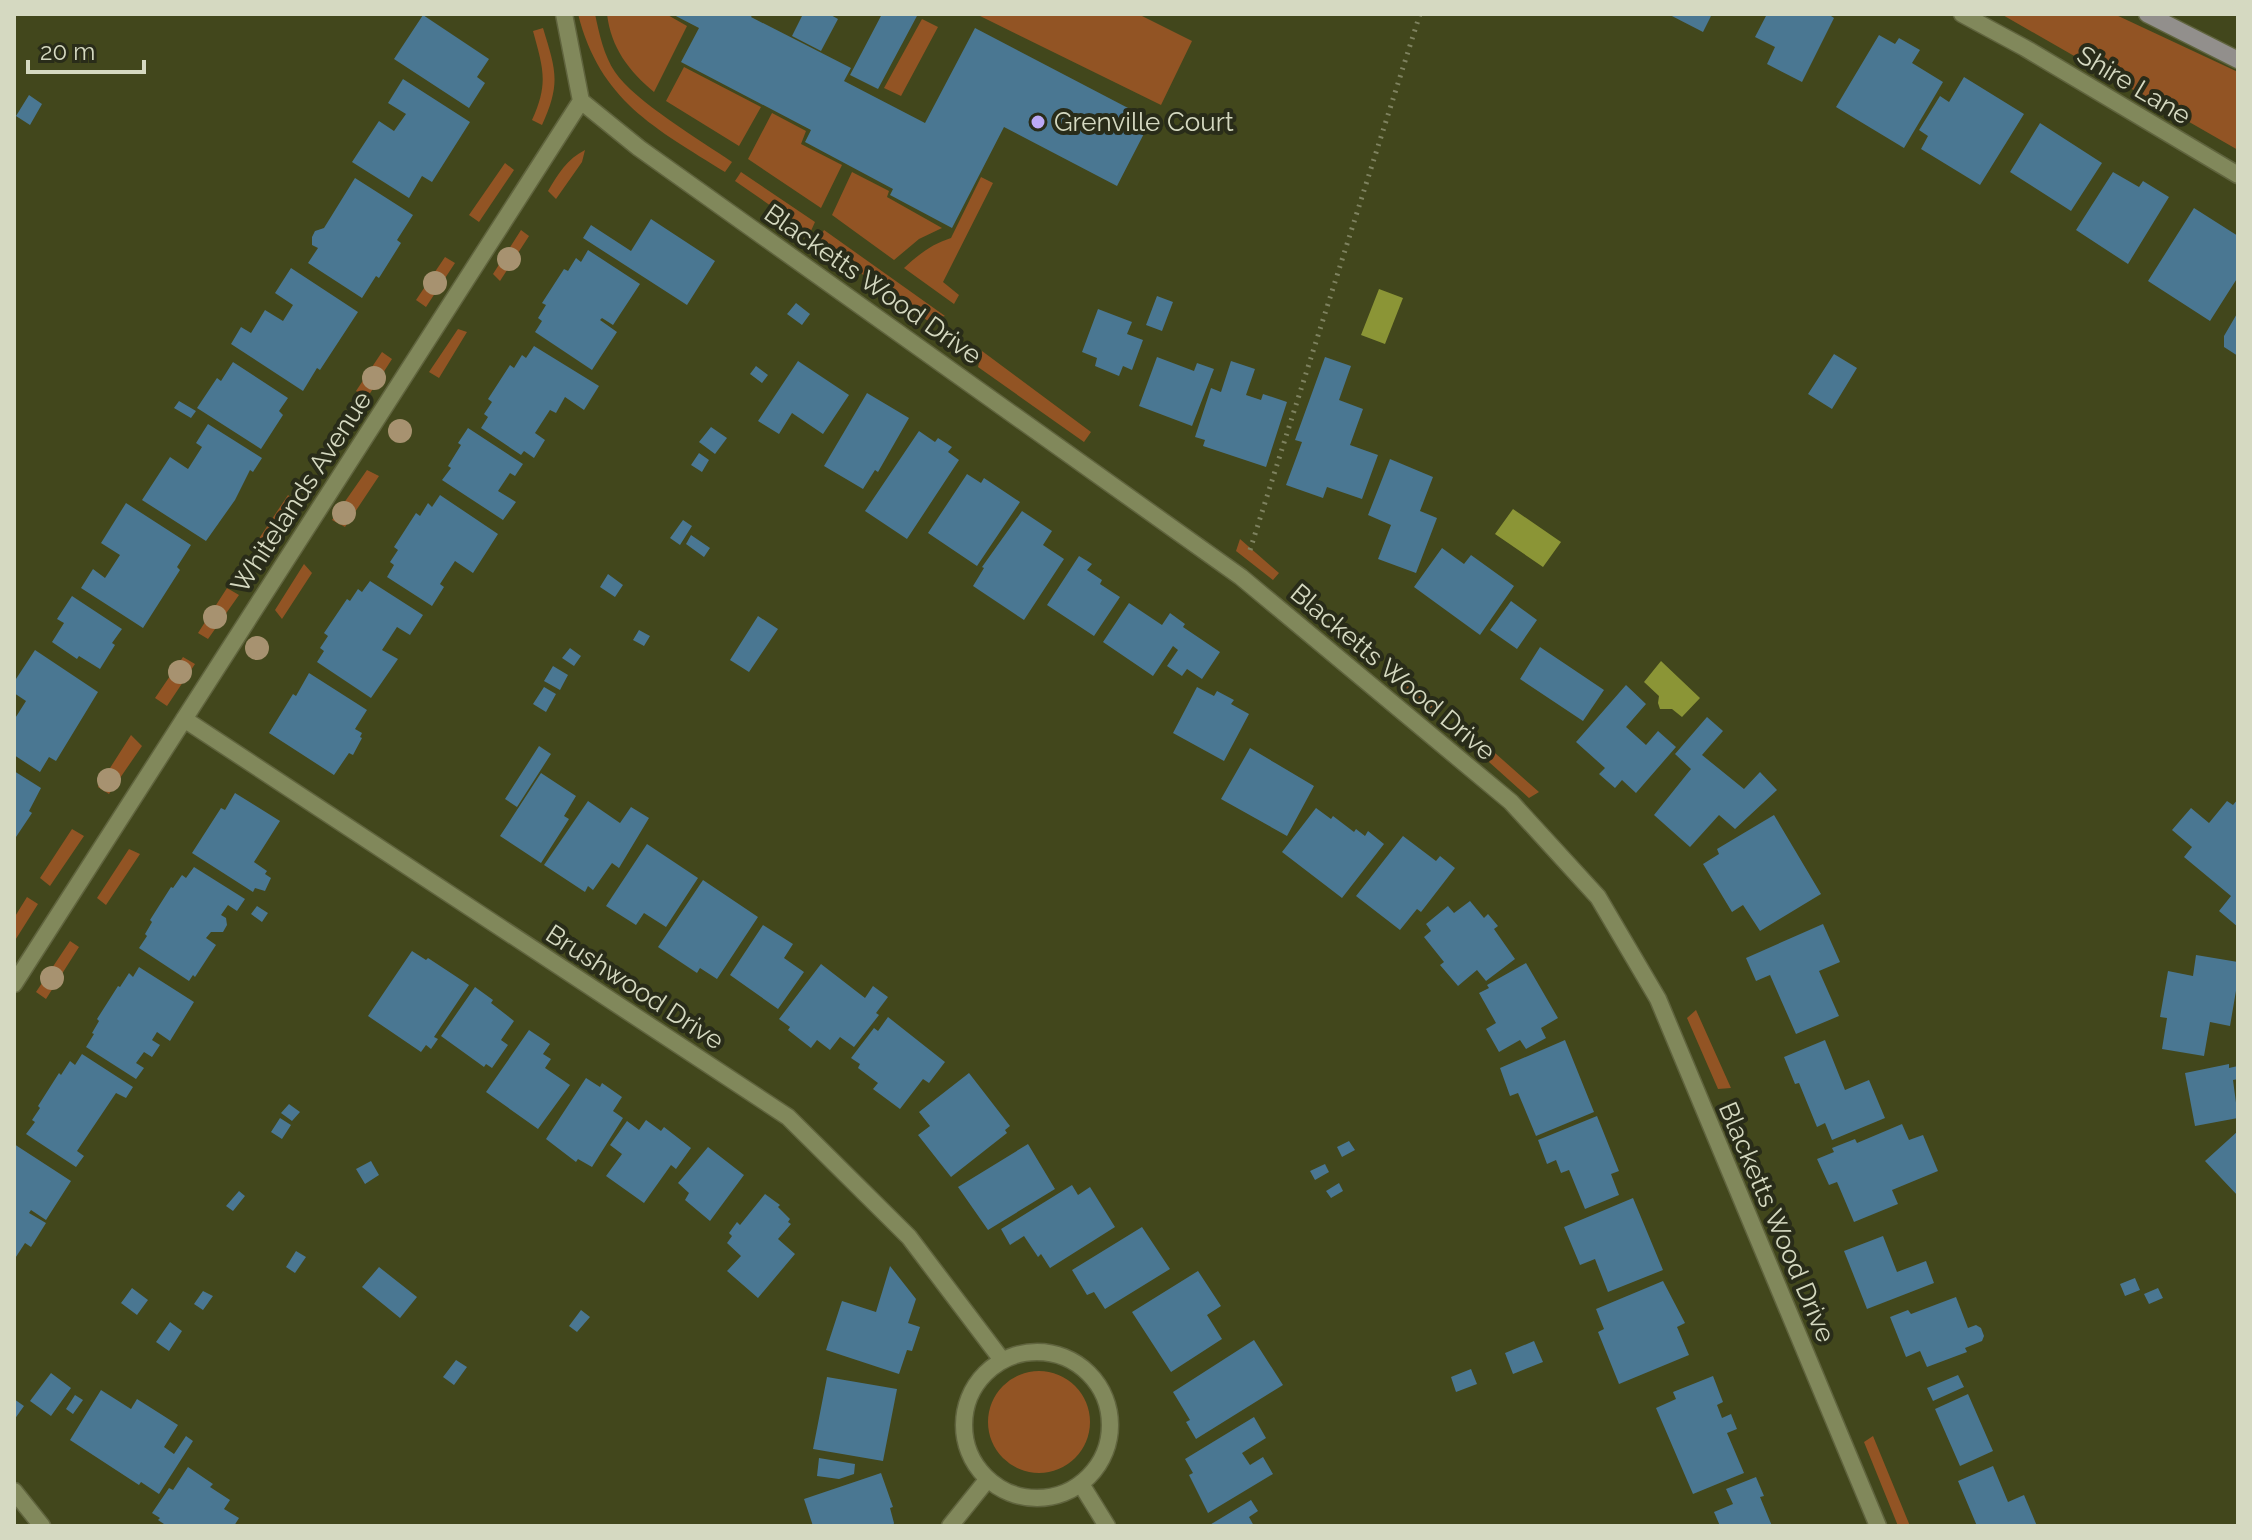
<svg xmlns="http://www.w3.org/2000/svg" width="2252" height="1540" font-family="Raleway,sans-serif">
	<rect width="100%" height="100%" fill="#42471c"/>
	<path fill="#925424" d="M578 14H595C599 33 604 56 615 72 634 101 702 141 732 162L725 172C655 128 600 101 578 14Z
		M607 14H666L687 26 654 92C629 71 611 48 607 14Z
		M976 14H1138L1192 41 1161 105Z
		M2001 14H2114L2238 72V150Z
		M922 19 938 27 901 96 884 88Z
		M543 28C556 71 561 83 542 125L532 120C549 83 543 68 533 31Z
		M684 67 761 107 739 146 666 101Z
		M772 113 806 131 801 144 842 165 821 208 748 159Z
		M585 150 582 162 556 199 548 191C558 174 567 159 585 150Z
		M505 163 514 170 479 222 469 215Z
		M741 172 815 222 810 233 735 181Z
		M852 172 889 191 887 197 942 228 919 239 894 260 832 215Z
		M981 177 993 183 943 282 959 295 954 304 904 268C919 254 932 244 951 238Z
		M521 230 529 236 500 281 493 274Z
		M824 230 945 316 928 321 817 242Z
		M445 257 455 263 426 307 416 300Z
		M458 329 467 332 439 378 429 372Z
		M982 351 1091 432 1084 442 978 367Z
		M382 352 392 359 367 398 356 391Z
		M367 470 379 476 345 527 332 520Z
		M288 495 297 503 270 544 264 548 256 543Z
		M1240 539 1279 573 1273 580 1236 551Z
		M304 564 312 573 282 619 275 610Z
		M227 588 239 595 208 639 198 633Z
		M183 657 195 664 167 706 155 698Z
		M1395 666 1444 708 1431 713 1388 676Z
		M131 735 142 746 109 794 98 787Z
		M1495 753 1539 792 1529 798 1489 762Z
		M72 829 84 836 50 886 40 878Z
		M129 849 140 854 106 905 97 898Z
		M27 897 38 904 14 942V918Z
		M70 941 79 947 46 999 36 992Z
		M1696 1010 1731 1088 1718 1089 1687 1018Z
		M988 1422a51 51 0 1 1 102 0a51 51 0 1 1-102 0Z
		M1873 1436 1910 1526H1898L1864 1442Z"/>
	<path fill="#8b9536" d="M1379 289 1403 298 1385 344 1361 335Z
		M1513 509 1561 542 1543 567 1495 534Z
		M1661 661 1700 698 1682 717 1672 709H1660L1658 703 1659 696 1644 682Z"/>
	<path fill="#4a7792" d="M672 14H753L751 17 851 68 844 81 925 123 975 28 1151 120 1117 186 1004 127 952 228 890 195 893 189 805 142 811 130 681 62 699 28Z
		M803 14H829L838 19 821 51 792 36Z
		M882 14H918L878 89 850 75Z
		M1668 14H1712L1703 32Z
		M1767 14H1828L1834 18 1802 82 1767 64 1775 47 1755 37Z
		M423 15 489 59 477 77 485 83 469 108 394 59Z
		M1879 35 1895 44 1899 38 1920 50 1912 63 1943 82 1904 148 1836 107Z
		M1964 77 2024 114 1980 185 1921 149 1928 136 1919 130 1940 96 1949 102Z
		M403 79 470 122 432 182 422 176 409 198 352 162 379 121 394 131 406 114 388 103Z
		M29 95 42 104 30 125 16 116Z
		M2040 123 2102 163 2071 211 2010 172Z
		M2113 172 2139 187 2143 181 2169 197 2128 264 2076 230Z
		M355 178 413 215 397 240 401 243 379 278 376 276 362 298 308 263 318 248 312 245V237L315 231 324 228Z
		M2194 208 2238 236V277L2210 321 2148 281Z
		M651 219 715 261 687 305 583 238 591 225 631 251Z
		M588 250 640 284 613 325 602 318 600 320 617 332 592 370 535 332 542 321 538 318 546 305 542 303 564 269 568 271 576 258 581 262Z
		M291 268 358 312 320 370 317 368 303 391 231 344 241 327 251 333 265 310 283 321 293 305 275 293Z
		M1157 296 1173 302 1162 331 1146 325Z
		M796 303 810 314 802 325 787 314Z
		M1098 309 1132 322 1127 334 1143 340 1132 370 1123 366 1119 376 1095 366 1097 358 1082 352Z
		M2238 312V356L2224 347V336Z
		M534 346 599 386 584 410 565 397 556 413 550 410 535 433 545 440 534 458 524 451 521 455 481 428 488 417 484 414 492 402 488 399 510 365 514 368 522 355 526 358Z
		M1834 354 1857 368 1832 409 1808 394Z
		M1157 357 1194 371 1197 363 1214 369 1192 426 1139 406Z
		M1325 357 1351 366 1339 400 1363 409 1350 445 1378 455 1362 499 1327 487 1323 498 1286 485 1302 442 1295 440Z
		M798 361 849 395 823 434 792 413 779 434 758 421Z
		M1231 361 1255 369 1246 395 1261 400 1263 394 1287 402 1266 467 1203 446 1205 440 1195 437 1211 388 1221 392Z
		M233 362 288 398 279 411 283 415 261 449 197 408 217 378 221 381Z
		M756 366 768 375 762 383 750 374Z
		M867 393 909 418 878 472 875 470 863 489 824 466Z
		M179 401 196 411 191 418 174 408Z
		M208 424 262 458 253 472 250 470 235 500 206 541 142 500 170 457 188 469 202 447 196 443Z
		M711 427 727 438 715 454 699 442Z
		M468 428 523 464 515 476 510 473 498 491 516 502 503 520 442 480 451 468 448 466 461 445 458 443Z
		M919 431 935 442 938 438 952 447 948 452 959 460 907 539 865 511Z
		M699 453 709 460 702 472 691 465Z
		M1390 459 1433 477 1420 511 1437 518 1416 573 1378 559 1391 525 1368 515Z
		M967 474 981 483 984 478 1020 502 977 566 928 533Z
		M440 495 498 534 473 573 455 561 440 584 444 587 432 606 387 577 394 565 390 562 398 550 394 547 416 513 420 516 428 503 432 507Z
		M126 503 191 545 177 567 180 570 143 628 81 588 93 569 105 578 120 555 101 543Z
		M1022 511 1052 531 1043 545 1064 559 1024 620 973 586 984 568 982 567Z
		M683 520 692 526 680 545 670 538Z
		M691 535 710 548 704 557 686 544Z
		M1442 548 1464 564 1471 555 1514 586 1480 635 1414 587Z
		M1079 556 1092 564 1087 570 1102 580 1100 584 1120 597 1094 636 1047 605Z
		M608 574 623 585 615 597 600 587Z
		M370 581 423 615 410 635 397 627 382 650 398 659 371 698 317 662 324 651 320 648 328 636 324 633 347 599 350 601 358 589 362 592Z
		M72 596 122 629 112 643 115 645 100 669 79 656 77 659 52 642 64 623 57 619Z
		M1511 601 1537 620 1517 649 1490 630Z
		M1129 603 1162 625 1170 613 1185 624 1183 627 1220 652 1202 679 1187 669 1182 676 1167 666 1178 650 1173 646 1153 676 1103 642Z
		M758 616 778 629 749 672 730 660Z
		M639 630 650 636 644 646 633 640Z
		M1540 647 1604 690 1583 721 1520 679Z
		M570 648 581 656 574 666 562 658Z
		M35 650 98 692 56 761 49 757 40 772 14 755V720L26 701 14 693V682Z
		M553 666 568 675 560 690 544 681Z
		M309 673 367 710 355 729 362 733 360 737 362 738 353 755 349 753 334 775 269 733 293 694 296 696Z
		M1626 685 1646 704 1626 727 1646 745 1658 731 1676 747 1636 793 1622 780 1615 788 1599 774 1605 768 1576 742Z
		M544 687 556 694 546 712 533 704Z
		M1197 687 1214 696 1217 691 1234 700 1231 704 1249 714 1224 761 1173 733Z
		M1707 717 1723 731 1702 755 1744 789 1760 772 1777 790 1735 829 1719 815 1690 847 1654 815 1691 769 1675 754Z
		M539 746 551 754 517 807 505 799Z
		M1250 748 1314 786 1287 836 1221 799Z
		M14 771 41 788 29 811 32 813 14 840Z
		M541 773 576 796 564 816 569 819 541 863 500 836Z
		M235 793 280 821 254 862 267 871 265 874 271 878 265 891 255 888 253 892 192 853 221 808 225 810Z
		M2238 799V927L2219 911 2231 896 2184 857 2192 847 2172 830 2191 808 2209 823 2227 801 2233 805Z
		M588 801 620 823 631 807 649 818 619 868 612 863 593 890 588 886 585 892 544 865Z
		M1316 808 1331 819 1333 816 1354 832 1356 829 1365 836 1368 831 1384 844 1342 898 1282 852Z
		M1774 815 1821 894 1760 931 1743 905 1732 912 1703 864 1719 854 1717 849Z
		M1403 836 1436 861 1440 856 1455 868 1421 912 1417 909 1400 930 1356 896Z
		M647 844 698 878 666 927 644 913 636 925 606 906Z
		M194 867 245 899 237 911 228 905 221 915 226 918 227 925 223 932H211L206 938 216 945 195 977 193 975 189 981 139 948 147 936 145 934 152 922 150 920 171 887 173 888 182 875 186 878Z
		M703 880 758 917 717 979 700 968 697 973 658 947Z
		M1470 901 1484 918 1488 914 1498 926 1494 929 1515 959 1486 981 1477 970 1458 986 1440 965 1444 962 1424 937 1431 931 1426 924 1448 906 1454 913Z
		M257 906 268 913 262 922 251 914Z
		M1823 924 1840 962 1819 971 1839 1016 1796 1034 1770 975 1756 981 1746 958Z
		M763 925 793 944 784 958 804 972 778 1009 730 975Z
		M412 951 426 960 428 958 469 985 434 1037 438 1039 431 1049 426 1045 421 1052 368 1016Z
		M2196 955 2238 962V979L2230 1026 2210 1022 2204 1056 2162 1049 2167 1018 2160 1017 2168 971 2193 976Z
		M1526 963 1558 1018 1541 1028 1546 1038 1526 1049 1520 1040 1499 1052 1486 1029 1496 1023 1479 993 1489 988 1487 985Z
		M821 964 865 998 873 986 888 997 876 1013 879 1015 854 1047 840 1037 830 1050 817 1040 811 1048 788 1030 790 1027 779 1019Z
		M139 967 194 1002 170 1041 157 1032 152 1040 160 1045 152 1057 144 1052 136 1063 144 1068 136 1079 86 1047 94 1034 92 1033 99 1021 97 1019 118 986 120 987 129 973 133 977Z
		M475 987 493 1000 491 1003 514 1021 501 1040 508 1045 492 1068 486 1064 484 1067 441 1036Z
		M888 1017 945 1062 929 1083 923 1079 900 1109 873 1089 878 1083 858 1068 860 1064 851 1058 874 1028 878 1031Z
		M529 1030 550 1044 543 1054 551 1059 545 1068 570 1085 538 1129 486 1092Z
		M1565 1040 1594 1112 1536 1136 1518 1093 1510 1096 1500 1068Z
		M1825 1040 1845 1090 1869 1080 1885 1118 1832 1140 1825 1123 1817 1127 1799 1083 1795 1084 1784 1057Z
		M82 1054 133 1087 126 1098 116 1093 77 1151 84 1156 76 1167 26 1134 35 1122 32 1120 40 1108 38 1106 59 1073 61 1075 70 1061 75 1065Z
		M2229 1064V1068L2238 1066V1079L2233 1080 2238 1118 2195 1126 2185 1073Z
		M969 1073 1010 1126 1005 1130 1007 1133 951 1177 918 1135 930 1126 919 1112Z
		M586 1078 600 1087 602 1083 622 1097 613 1111 623 1118 592 1167 578 1159 576 1162 546 1139Z
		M289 1104 300 1112 292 1121 281 1113Z
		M1597 1116 1619 1171 1611 1174 1619 1195 1585 1209 1569 1170 1561 1173 1556 1160 1547 1164 1538 1140Z
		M280 1118 291 1125 282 1139 271 1132Z
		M646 1120 661 1131 664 1127 691 1148 676 1169 671 1165 644 1203 606 1176 622 1154 610 1145 627 1121 639 1130Z
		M1902 1124 1909 1140 1923 1135 1938 1171 1892 1190 1898 1204 1854 1222 1837 1182 1829 1185 1817 1159 1834 1152 1832 1148 1855 1139 1857 1143Z
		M2238 1131V1196L2205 1161Z
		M1349 1141 1355 1150 1342 1157 1337 1147Z
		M14 1144 71 1181 46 1220 31 1210 29 1213 46 1223 31 1247 25 1243 14 1260Z
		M1028 1144 1055 1189 988 1230 958 1187Z
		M708 1147 744 1175 710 1221 685 1200 689 1193 678 1183Z
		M371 1161 379 1175 365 1184 356 1169Z
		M1325 1164 1329 1172 1315 1180 1310 1171Z
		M1339 1183 1343 1191 1331 1198 1326 1191Z
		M1072 1185 1078 1195 1090 1187 1115 1227 1050 1268 1041 1254 1038 1257 1024 1236 1010 1245 1001 1229Z
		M239 1191 245 1196 233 1211 226 1206Z
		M765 1194 780 1205 778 1207 790 1219 788 1222 791 1224 778 1239 795 1254 758 1298 727 1271 741 1256 727 1243 732 1236 729 1233 737 1222 740 1225Z
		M1633 1198 1663 1270 1608 1292 1595 1259 1580 1265 1564 1227Z
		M1142 1227 1170 1269 1105 1309 1094 1292 1087 1295 1072 1270Z
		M1883 1236 1897 1272 1926 1261 1934 1283 1867 1309 1844 1251Z
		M296 1251 306 1257 295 1273 286 1267Z
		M890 1266 916 1299 908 1323 920 1327 912 1351 907 1350 899 1374 826 1350 842 1301 876 1312Z
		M379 1267 417 1297 400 1318 362 1287Z
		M1198 1271 1221 1306 1207 1315 1222 1339 1171 1372 1132 1312Z
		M2135 1278 2140 1290 2125 1296 2120 1284Z
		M1663 1281 1685 1323 1677 1327 1689 1355 1619 1384 1598 1332 1604 1329 1596 1309Z
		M132 1288 148 1300 137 1315 121 1303Z
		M2158 1288 2163 1298 2149 1304 2144 1294Z
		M203 1291 213 1296 203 1310 194 1304Z
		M1956 1297 1968 1328 1976 1325 1981 1328 1984 1336 1982 1341 1965 1348 1967 1352 1927 1367 1920 1351 1906 1357 1890 1317 1908 1310 1911 1314Z
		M581 1310 590 1317 577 1332 569 1326Z
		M170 1322 182 1331 169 1351 156 1342Z
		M1254 1340 1283 1385 1196 1439 1186 1422 1190 1420 1173 1392Z
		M1534 1341 1543 1362 1513 1374 1505 1353Z
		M456 1360 467 1367 454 1385 443 1377Z
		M1471 1369 1477 1384 1456 1392 1451 1377Z
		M51 1373 71 1388 51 1416 30 1401Z
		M1958 1375 1964 1387 1933 1401 1927 1388Z
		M1713 1376 1723 1402 1717 1405 1722 1418 1731 1414 1737 1429 1727 1433 1744 1473 1693 1494 1656 1408 1676 1399 1673 1392Z
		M827 1377 897 1389 883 1461 813 1449Z
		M101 1390 131 1409 137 1399 178 1425 164 1447 174 1454 186 1436 193 1441 159 1494 141 1482 139 1485 70 1440Z
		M1968 1394 1993 1451 1960 1466 1935 1409Z
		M75 1395 83 1400 73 1414 66 1409Z
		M14 1399 24 1406 14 1420Z
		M1254 1417 1266 1438 1242 1453 1250 1465 1263 1457 1273 1474 1208 1513 1189 1475 1193 1473 1185 1459Z
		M819 1458 855 1464 854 1474 839 1479 817 1476Z
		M1993 1466 2008 1502 2024 1495 2037 1526H1977L1958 1481Z
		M188 1467 213 1484 210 1487 230 1500 224 1509 239 1518 234 1526H167L158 1520 160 1518 152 1513 169 1488 173 1490Z
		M881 1473 893 1507 890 1508 894 1523 893 1526H813L804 1499Z
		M1756 1477 1764 1496 1760 1497 1772 1526H1720L1714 1512 1733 1504 1726 1489Z
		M1251 1500 1258 1511 1249 1517 1254 1526H1208Z"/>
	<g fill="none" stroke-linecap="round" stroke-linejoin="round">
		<g stroke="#60643e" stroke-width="19">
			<path id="street" d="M1962 14 2025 48 2238 175
				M581 101 639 148 1241 577 1511 802 1598 897 1658 999 1878 1526
				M184 719 788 1117 909 1237 1002 1360
				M14 984 581 101 564 14
				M964 1425a73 73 0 1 1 146 0a73 73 0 1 1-146 0Z
				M1081 1484 1107 1526
				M14 1491 42 1526
				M950 1526 987 1480"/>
		</g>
		<g stroke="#60643e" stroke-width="19">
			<path id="secondary" d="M2147 14 2238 60"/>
		</g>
		<path stroke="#7e825f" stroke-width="5" stroke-dasharray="2 6" stroke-linecap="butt" d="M1250 550 1420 14"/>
		<use href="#street" stroke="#81885b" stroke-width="16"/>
		<use href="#secondary" stroke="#928f8c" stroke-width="16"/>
	</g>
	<g fill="#a79270">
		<circle cx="509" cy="259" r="12"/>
		<circle cx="435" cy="283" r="12"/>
		<circle cx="374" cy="378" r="12"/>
		<circle cx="400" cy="431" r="12"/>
		<circle cx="344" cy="513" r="12"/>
		<circle cx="215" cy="617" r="12"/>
		<circle cx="257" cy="648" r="12"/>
		<circle cx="180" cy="672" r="12"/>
		<circle cx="109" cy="780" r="12"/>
		<circle cx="52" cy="978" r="12"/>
	</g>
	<circle fill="#bca9f5" stroke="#292c19" stroke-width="3" cx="1038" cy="122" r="8"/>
	<g text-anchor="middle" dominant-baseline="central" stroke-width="8" stroke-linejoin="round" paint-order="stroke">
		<g font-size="26" fill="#d5d9c1" stroke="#292c19">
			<text transform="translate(2134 85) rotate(31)">Shire Lane</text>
			<text transform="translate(873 284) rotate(35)">Blacketts Wood Drive</text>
			<text transform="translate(301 492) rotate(-57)">Whitelands Avenue</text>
			<text transform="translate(1393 672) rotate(40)">Blacketts Wood Drive</text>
			<text transform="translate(635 987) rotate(33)">Brushwood Drive</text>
			<text transform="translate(1777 1222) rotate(67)">Blacketts Wood Drive</text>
		</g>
		<g font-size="26" fill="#d5d9c1" stroke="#292c19" text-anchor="start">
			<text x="1054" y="122">Grenville Court</text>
		</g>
	</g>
	<rect width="2252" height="1540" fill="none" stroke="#d5d9c1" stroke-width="32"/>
	<path d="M28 60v12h116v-12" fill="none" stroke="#d5d9c1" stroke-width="4"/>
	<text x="40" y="60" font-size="24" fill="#d5d9c1" stroke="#292c19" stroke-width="6" paint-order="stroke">20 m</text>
</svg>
